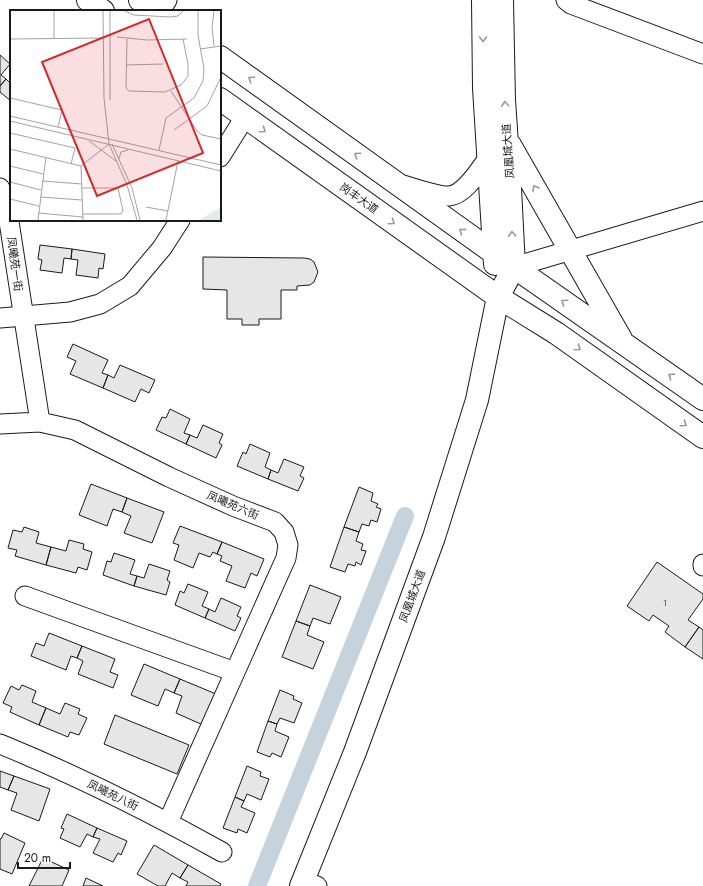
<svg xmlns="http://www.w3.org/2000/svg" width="703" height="886" font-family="Jost,'Noto Sans SC',sans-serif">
	<rect width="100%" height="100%" fill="#fff"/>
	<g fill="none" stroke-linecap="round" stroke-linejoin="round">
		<path stroke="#c6d2dc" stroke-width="18" d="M257 886 405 516"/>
	</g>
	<path fill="#e6e6e6" stroke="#1a1a1a" d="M0 55 10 64 1 75 6 79 0 86Z
		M6 79 11 84V101L0 92V86Z
		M40 245 72 249 71 259 64 258 62 273 40 270 42 260 38 259Z
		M72 249 105 254 103 269 99 268 98 278 76 275 78 260 71 259Z
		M203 257 304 258 310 259 314 262 318 272 314 282 310 285 297 286V290H281V319H259V325H242V319H227V290L203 289Z
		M73 344 108 360 102 373 108 375 103 388 70 374 76 361 67 357Z
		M120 365 155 380 149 393 141 389 135 402 103 388 108 375 114 378Z
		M170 409 190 419 184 433 190 435 186 444 156 430 162 417 166 418Z
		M203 425 223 434 219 443 222 445 216 458 186 444 190 435 197 438Z
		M250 444 270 453 265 467 271 470 268 479 237 466 243 452 246 454Z
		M284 459 304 467 300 476 304 478 298 491 268 479 271 470 278 473Z
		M91 484 127 498 122 512 113 509 107 526 79 515Z
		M359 487 373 493 371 501 378 504 376 507 381 509 377 522 371 520 369 526 362 524 359 532 344 527Z
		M127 498 164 512 152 543 124 533 131 516 122 512Z
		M180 526 222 542 217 554 213 552 210 557 199 553 193 568 174 560 179 545 173 543Z
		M24 527 39 532 36 543 51 547 46 565 15 556 17 550 8 548 13 530 22 532Z
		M344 527 359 532 356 541 363 544 361 550 366 551 361 565 356 562 355 566 348 564 345 572 330 567Z
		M69 540 84 544 83 549 92 552 87 570 78 567 76 573 46 565 51 547 66 551Z
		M222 542 264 559 257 576 251 573 245 588 226 581 232 566 220 561 222 556 217 554Z
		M114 553 135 560 130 574 137 576 134 586 103 575 107 561 111 562Z
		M657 562 703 594V599L688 620 699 627 685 647 665 632 669 626 653 615 649 621 627 606Z
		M149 564 170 571 167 580 170 582 166 595 134 586 137 576 144 578Z
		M188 584 208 592 202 606 209 609 205 618 175 605 180 591 184 593Z
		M310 585 341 597 330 624 313 618 310 626 296 621Z
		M221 598 241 607 237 616 241 618 235 631 205 618 209 609 215 612Z
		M296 621 310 626 307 635 324 642 313 669 282 657Z
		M699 627 703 630V659L685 647Z
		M49 633 82 646 77 658 71 656 66 670 31 656 36 643 44 646Z
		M82 646 115 659 110 672 118 675 113 688 78 674 83 661 77 658Z
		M144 664 180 679 174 693 165 689 158 706 131 695Z
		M180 679 216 694 203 725 176 713 182 696 174 693Z
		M22 685 36 691 32 702 46 708 39 725 10 712 12 707 3 703 11 686 19 690Z
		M280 690 294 696 293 699 302 703 294 723 280 718 277 724 268 721Z
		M65 703 80 709 78 714 87 718 79 735 70 732 68 737 39 725 46 708 60 714Z
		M115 715 189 745 177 774 104 744Z
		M268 721 277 724 275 731 289 737 281 757 272 753 270 757 257 752Z
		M247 766 261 772 260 776 269 779 261 800 247 794 244 801 235 797Z
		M0 771 14 776 8 790 0 787Z
		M14 776 50 789 39 821 11 810 17 793 8 790Z
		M235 797 244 801 241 807 255 813 247 833 238 829 237 833 223 828Z
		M67 814 97 828 93 837 87 834 80 847 60 838 64 829 61 828Z
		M97 828 127 841 121 855 118 853 113 862 93 853 100 839 93 837Z
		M4 833 25 843 12 874 0 869V839H1Z
		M154 845 188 865 180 878 172 873 165 886H158L137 874Z
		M43 858 69 870 62 886H29Z
		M188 865 221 884 220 886H186L188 882 180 878Z
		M86 878 103 886H83Z"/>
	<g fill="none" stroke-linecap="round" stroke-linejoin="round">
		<g stroke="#1a1a1a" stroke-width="21">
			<path id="minor" d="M566 0 571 4 703 54
				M160 11 167 0
				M220 157 245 117
				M403 185C413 188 440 197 449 196 465 195 480 169 489 157
				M0 188 8 215 40 422
				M514 267 703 211
				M0 318 70 312 100 304 130 286 162 248 180 220
				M0 424 40 422 75 430 169 477 233 506 275 522 284 532 288 545 286 558 168 822
				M703 564V566
				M25 596 235 672
				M0 744C76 775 150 812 222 852
				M304 881 317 886"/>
		</g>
		<g stroke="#1a1a1a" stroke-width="24">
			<path id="major" d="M88 0 103 11
				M140 0 155 11
				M483 0 484 88 495 264
				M220 57 494 253 703 399
				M220 99 498 297 556 333 703 437
				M510 145 621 339
				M301 886 355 752 434 537 477 400 498 297 514 267 510 188 504 100 502 0"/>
		</g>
		<use href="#minor" stroke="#fff" stroke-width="19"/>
		<use href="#major" stroke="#fff" stroke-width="22"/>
	</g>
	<defs><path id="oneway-chevron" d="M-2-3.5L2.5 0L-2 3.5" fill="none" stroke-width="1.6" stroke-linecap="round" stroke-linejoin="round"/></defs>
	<g stroke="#989898">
		<use href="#oneway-chevron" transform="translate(483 39) rotate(89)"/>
		<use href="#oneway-chevron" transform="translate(251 79) rotate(-145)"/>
		<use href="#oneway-chevron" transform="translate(505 104) rotate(-94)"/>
		<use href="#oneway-chevron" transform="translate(263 130) rotate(35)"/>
		<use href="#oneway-chevron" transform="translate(357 155) rotate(-145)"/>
		<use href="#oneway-chevron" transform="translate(535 188) rotate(-120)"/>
		<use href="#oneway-chevron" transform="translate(392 222) rotate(35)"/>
		<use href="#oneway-chevron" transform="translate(462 231) rotate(-144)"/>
		<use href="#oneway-chevron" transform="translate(512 234) rotate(-93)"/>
		<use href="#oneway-chevron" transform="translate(564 302) rotate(-145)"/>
		<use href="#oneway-chevron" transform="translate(578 348) rotate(35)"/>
		<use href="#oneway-chevron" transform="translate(671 376) rotate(-145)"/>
		<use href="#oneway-chevron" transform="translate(684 424) rotate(35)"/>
	</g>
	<g text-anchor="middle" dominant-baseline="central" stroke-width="3" stroke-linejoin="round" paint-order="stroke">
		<g font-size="9" fill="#4d4d4d">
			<text x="665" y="602">1</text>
		</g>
		<g font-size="11" fill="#1a1a1a" stroke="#fff">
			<text transform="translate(508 151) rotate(-94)">凤凰城大道</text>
			<text transform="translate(359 198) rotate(35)">岗丰大道</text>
			<text transform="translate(15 264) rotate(82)">凤曦苑一街</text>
			<text transform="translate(233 505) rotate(23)">凤曦苑六街</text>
			<text transform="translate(412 596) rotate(-70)">凤凰城大道</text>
			<text transform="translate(113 795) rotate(26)">凤曦苑八街</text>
		</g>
	</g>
	<g transform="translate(10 10)">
		<rect width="211" height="211" fill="#fff"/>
		<path d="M211 197V210H189Z" fill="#e0efe3"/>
		<path fill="none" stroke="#c6d2dc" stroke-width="2" d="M100 1V90"/>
		<path fill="none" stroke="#a3a3a3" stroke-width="1" d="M44 1V29M93 1 94 88 99 134 117 175 127 210M115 1 124 5 161 7 168 6 173 1M107 27 137 30 177 29M0 29 93 28M117 29 116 78 119 81 155 82 171 75 178 66V54L173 29M204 36 202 17 204 1M190 39 211 36M116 55 153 54M161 81 187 121 192 125 211 129M0 88 52 100 48 117M0 106 211 155M0 111 211 161M164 120 197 96 211 67M0 123 65 138 61 154M79 131 106 151M102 134 122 178 130 210M0 139 71 156M149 140 156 108 184 88 193 71 194 59 188 25V1M109 149 111 142 118 140M0 156 33 164M71 156 73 210M71 156 99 134M32 171 72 174M0 172 31 180M72 178H108L113 201 111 204H73M30 187 72 190M0 189 29 196M136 197 158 201M28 203 73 207M28 210 36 147M156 210 168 151"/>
		<path fill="#d62828" fill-opacity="0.15" stroke="#d62828" stroke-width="2" d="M139 9 193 143 87 186 32 52Z"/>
		<rect width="211" height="211" fill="none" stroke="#1a1a1a" stroke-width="2"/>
	</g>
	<path d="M18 862v6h52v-6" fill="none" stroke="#1a1a1a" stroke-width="2"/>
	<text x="24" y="862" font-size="12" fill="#1a1a1a" stroke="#ffffff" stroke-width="3" paint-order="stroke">20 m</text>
</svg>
